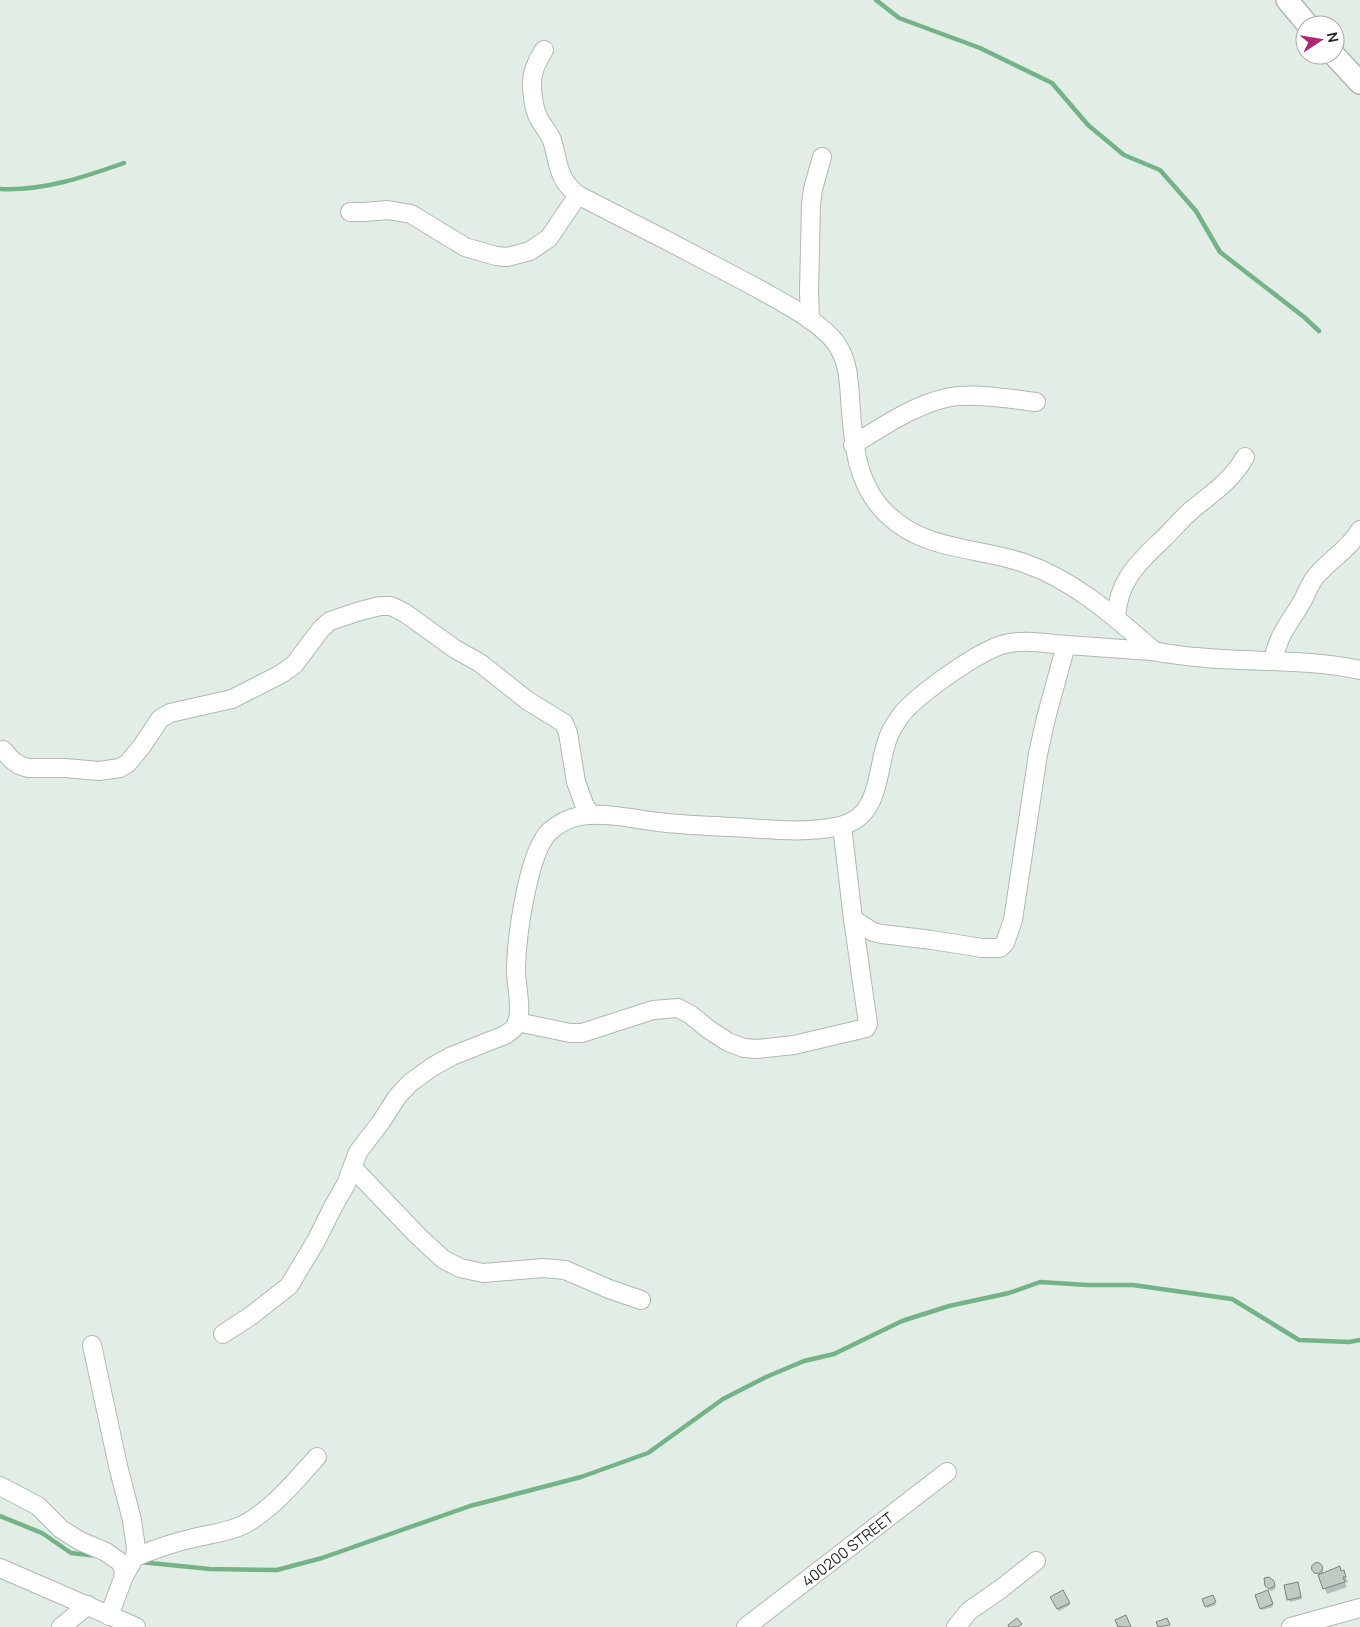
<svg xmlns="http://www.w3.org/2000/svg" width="1360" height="1627" font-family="Manrope,sans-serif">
	<rect width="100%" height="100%" fill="#e2ede5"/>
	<path fill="#0003" d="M1317 1564 1323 1570V1575L1343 1572 1348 1582 1345 1583 1347 1587 1327 1594 1321 1578 1322 1577 1312 1568 1313 1566Z
		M1275 1585V1589L1271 1591 1268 1588Z
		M1299 1586 1302 1599 1290 1602 1289 1600Z
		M1062 1591 1070 1605 1059 1611 1052 1597Z
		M1269 1594 1273 1607 1262 1610 1261 1608Z
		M1212 1596 1216 1605 1207 1608 1203 1600Z"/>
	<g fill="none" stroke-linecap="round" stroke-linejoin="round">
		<path stroke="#74b387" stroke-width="4.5" d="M876 0 899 18 980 48 1052 83 1088 125 1124 155 1160 170 1196 211 1220 252 1304 317 1319 331
			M0 189C44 191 84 177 124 163
			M0 1516 42 1533 71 1553 98 1556
			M140 1562 210 1569 277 1570 322 1558 470 1506 581 1477 648 1453 723 1399 766 1377 804 1361 834 1354 902 1321 949 1306 1009 1293 1040 1282 1087 1285H1133L1232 1299 1299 1340 1349 1342 1360 1340"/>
	</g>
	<path fill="#c1cbc3" stroke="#7b857e" d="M1311.5 1568a5.5 5.5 0 1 1 11 0a5.5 5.5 0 1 1-11 0Z
		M1340 1566 1341 1571 1344 1570 1346 1577H1343L1345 1582 1323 1589 1318 1575Z
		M1269 1577 1274 1581 1275 1586 1269 1589 1265 1586 1264 1578Z
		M1298 1582 1301 1597 1287 1600 1284 1585Z
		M1063 1590 1070 1603 1057 1609 1050 1597Z
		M1268 1590 1273 1604 1260 1609 1255 1595Z
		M1213 1595 1216 1602 1205 1607 1202 1599Z
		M1126 1615 1131 1627H1122L1121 1626 1118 1627 1115 1620Z
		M1017 1618 1022 1624 1018 1627H1009L1008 1625Z
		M1167 1618 1170 1625 1158 1627 1156 1622Z"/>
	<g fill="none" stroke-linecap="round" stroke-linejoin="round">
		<g stroke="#afb9b1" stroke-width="20">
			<g id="minor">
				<path d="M544 50C533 68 530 77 533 98 534 104 535 111 538 117 542 125 548 131 552 140 559 163 557 179 578 195 607 210 636 225 666 240 696 256 727 272 757 288 781 302 826 324 839 348 848 363 849 381 850 398 853 440 855 485 888 515 925 551 978 547 1024 563 1074 580 1115 617 1154 651"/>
				<path d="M350 212H364L388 210 411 214 465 247 496 256 507 257 530 251 549 238 578 195"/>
				<path d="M810 320 809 292 811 204 813 189 822 157"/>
				<path d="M853 445C883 426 923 399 959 396 984 394 1011 399 1036 402"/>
				<path d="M1116 618C1118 580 1138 563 1164 538 1174 528 1183 517 1194 508 1213 493 1233 479 1245 457"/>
				<path d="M1273 660C1279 632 1291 622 1304 598 1308 590 1311 581 1317 575 1331 559 1349 549 1360 530"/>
				<path d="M3 750 11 759 19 765 28 768H65L99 771 120 768 128 763 142 746 160 719 170 713 232 699 281 674 294 665 321 629 330 621 360 611 380 606H391L405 613 455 649 480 663 528 701 564 723 568 733 576 782 584 804 591 815"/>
				<path d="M853 919 873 932 882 934 932 940 982 948H1000L1005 943 1013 920 1038 754 1046 718 1066 645"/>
				<path d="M517 1022 570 1033H582L653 1010 678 1008 691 1015 708 1029 728 1042 744 1048 757 1049 794 1045 866 1028 868 1024 853 919 842 826"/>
				<path d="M353 1168 418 1236 443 1259 460 1268 483 1273 543 1268 565 1270 609 1289 641 1300"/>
				<path d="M223 1334 252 1315 289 1286 316 1241 333 1207 346 1184 358 1152 381 1122 397 1097 410 1083 432 1067 452 1056 505 1035C510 1032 515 1028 517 1023 523 1008 515 983 516 966 517 936 528 851 550 831 558 824 570 818 580 816 605 812 634 819 659 822 683 825 708 826 732 827 767 829 805 834 840 826 884 816 875 765 890 733 892 728 896 723 899 718 913 697 980 650 1005 644 1024 639 1047 644 1067 645 1095 647 1123 649 1151 651 1167 653 1181 656 1196 657 1251 663 1306 658 1360 670"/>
				<path d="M92 1345 118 1466 132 1520 136 1548 135 1557 124 1576"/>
				<path d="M0 1486 38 1506 61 1529 80 1541 106 1552 120 1562 123 1567 124 1576 109 1616"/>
				<path d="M135 1557C153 1550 171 1543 190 1539 208 1534 226 1533 243 1525 272 1510 295 1481 317 1457"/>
				<path d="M0 1568 136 1627"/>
				<path d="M61 1627 88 1605"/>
				<path id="s1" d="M746 1627 947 1472"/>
				<path d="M956 1627 969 1611 1002 1588 1036 1561"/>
				<path d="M1291 1627 1360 1608"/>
			</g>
		</g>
		<g stroke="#afb9b1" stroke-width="24">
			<path id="tertiary" d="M1287 0 1308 25
				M1334 55 1360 83"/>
		</g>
		<use href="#minor" stroke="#fff" stroke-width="18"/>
		<use href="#tertiary" stroke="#fff" stroke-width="21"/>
	</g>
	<g text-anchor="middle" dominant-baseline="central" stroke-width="5" stroke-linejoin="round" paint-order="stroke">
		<g font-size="15" fill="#242825" stroke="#fff">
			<text stroke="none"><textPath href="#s1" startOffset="128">400200 STREET</textPath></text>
		</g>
	</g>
	<g transform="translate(1320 40) rotate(78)"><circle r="24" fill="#ffffff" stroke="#a7a9a8"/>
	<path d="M0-4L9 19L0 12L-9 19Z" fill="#ac2872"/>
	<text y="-8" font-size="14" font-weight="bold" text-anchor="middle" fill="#242825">N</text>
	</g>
</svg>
